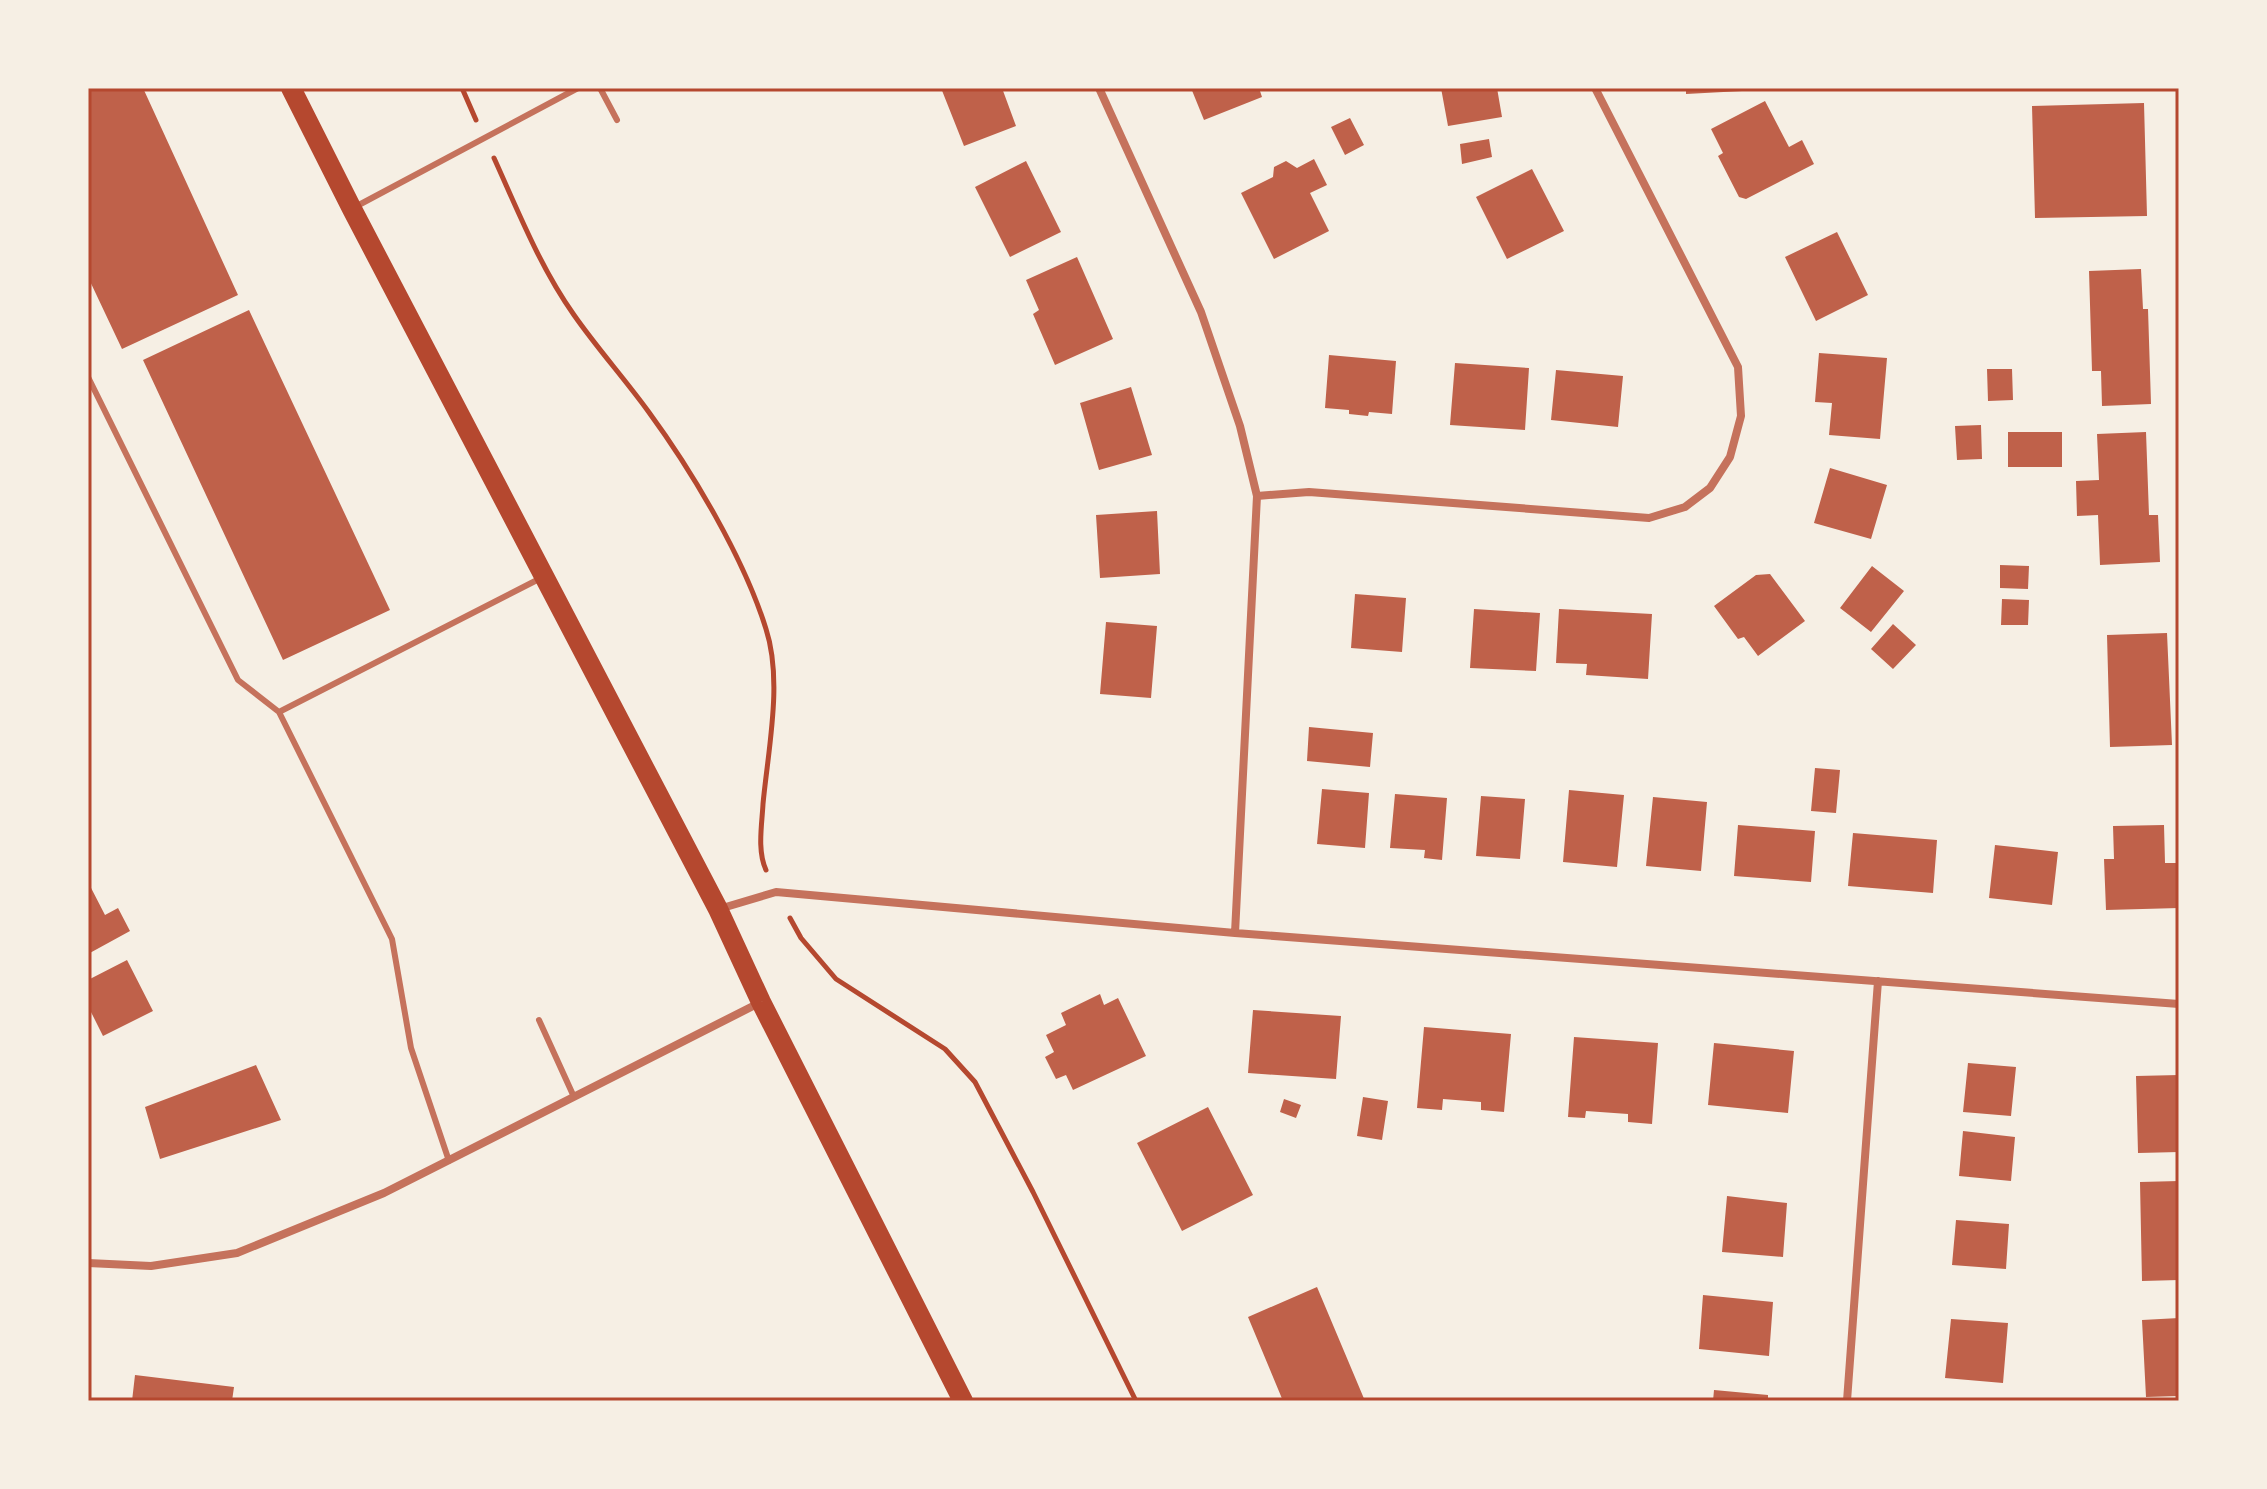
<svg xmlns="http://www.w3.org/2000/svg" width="2267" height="1489" font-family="'Archivo Narrow',sans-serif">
	<rect width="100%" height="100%" fill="#f6efe4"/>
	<path fill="#bf614a" d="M88 88H143L238 295 122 349 88 277Z
		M941 88H1002L1016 126 964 146Z
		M1191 88H1259L1262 97 1204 120Z
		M1441 88H1497L1502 117 1448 126Z
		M1686 88H1742V91L1686 94Z
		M1765 101 1789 147 1802 140 1814 164 1746 199 1739 197 1718 156 1723 153 1711 129Z
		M2144 103 2147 216 2035 218 2032 106Z
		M1350 118 1364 145 1345 155 1331 127Z
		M1489 139 1492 157 1462 164 1460 144Z
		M1314 159 1327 185 1310 193 1329 231 1274 259 1241 193 1273 177 1274 167 1286 161 1297 168Z
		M1026 161 1061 232 1010 257 975 187Z
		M1532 169 1564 231 1507 259 1476 197Z
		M1837 232 1868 295 1816 321 1785 257Z
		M1077 257 1113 339 1055 365 1033 314 1039 310 1026 280Z
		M2141 269 2143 309H2148L2151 404 2102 406 2101 371H2092L2089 271Z
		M249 310 390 610 283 660 143 360Z
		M1819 353 1887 358 1880 439 1829 435 1832 403 1815 402Z
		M1329 355 1396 361 1392 414 1369 412 1368 416 1349 414V410L1325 408Z
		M1455 363 1529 368 1525 430 1450 425Z
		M1987 369H2012L2013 400 1988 401Z
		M1556 370 1623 376 1618 427 1551 420Z
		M1131 387 1152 455 1099 470 1080 403Z
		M1981 425 1982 459 1957 460 1955 426Z
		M2008 432H2062V467H2008Z
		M2146 432 2149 515H2158L2160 562 2100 565 2098 515 2077 516 2076 481 2099 480 2097 434Z
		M1830 468 1887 485 1871 539 1814 523Z
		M1157 511 1160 574 1100 578 1096 515Z
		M2000 565 2029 566 2028 589 2000 588Z
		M1872 566 1904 591 1871 632 1840 608Z
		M1770 574 1805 621 1758 656 1744 637 1738 639 1714 606 1756 575Z
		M1355 594 1406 598 1402 652 1351 648Z
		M2002 599 2029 600 2028 625H2001Z
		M1474 609 1540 613 1536 671 1470 668Z
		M1559 609 1652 614 1648 679 1586 675 1587 664 1556 663Z
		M1106 622 1157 626 1151 698 1100 694Z
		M1893 624 1916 645 1893 669 1871 649Z
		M2167 633 2172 745 2110 747 2107 635Z
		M1309 727 1373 733 1370 767 1307 761Z
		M1815 768 1840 770 1836 813 1811 811Z
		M1322 789 1369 793 1365 848 1317 844Z
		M1569 790 1624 795 1617 867 1563 862Z
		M1395 794 1447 798 1442 860 1424 858 1425 850 1390 848Z
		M1481 796 1525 799 1520 859 1476 856Z
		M1653 797 1707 802 1701 871 1646 866Z
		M1738 825 1815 831 1811 882 1734 876Z
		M2164 825 2165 863H2179V908L2106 910 2104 859H2114L2113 826Z
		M1853 833 1937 840 1933 893 1848 886Z
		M1995 845 2058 852 2052 905 1989 898Z
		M88 882 105 915 118 908 130 931 88 954Z
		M127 960 153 1011 103 1036 88 1006V980Z
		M1100 994 1104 1005 1118 998 1146 1056 1073 1090 1066 1075 1056 1079 1045 1057 1054 1052 1046 1035 1066 1025 1061 1013Z
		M1253 1010 1341 1016 1336 1079 1248 1073Z
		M1424 1027 1511 1034 1504 1112 1481 1110V1102L1443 1099 1442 1110 1417 1108Z
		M1574 1037 1658 1043 1652 1124 1628 1122V1114L1586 1111 1585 1118 1568 1117Z
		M1714 1043 1794 1051 1788 1113 1708 1105Z
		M1968 1063 2016 1067 2011 1116 1963 1112Z
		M256 1065 281 1120 160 1159 145 1107Z
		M2179 1075V1152L2138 1153 2136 1076Z
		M1363 1097 1388 1101 1382 1140 1357 1136Z
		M1284 1099 1301 1105 1296 1118 1280 1112Z
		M1208 1107 1253 1195 1182 1231 1137 1143Z
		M1963 1131 2015 1137 2011 1181 1959 1176Z
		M2179 1181V1280L2142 1281 2140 1182Z
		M1727 1196 1787 1203 1783 1257 1722 1252Z
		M1956 1220 2009 1224 2006 1269 1952 1265Z
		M1317 1287 1365 1401H1283L1248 1317Z
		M1703 1295 1773 1302 1769 1356 1699 1349Z
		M2179 1318V1396L2146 1397 2142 1320Z
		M1951 1319 2008 1323 2003 1383 1945 1378Z
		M135 1375 234 1387 232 1401H132Z
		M1714 1390 1768 1395V1401H1713Z"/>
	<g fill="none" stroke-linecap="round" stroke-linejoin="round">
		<path stroke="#b5482f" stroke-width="5" d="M462 88 476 120
			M494 158C518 211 540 267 574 315 597 348 624 378 648 411 692 471 744 558 766 629 783 681 768 750 763 804 762 824 757 851 766 870
			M790 918 801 938 836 979 945 1049 975 1082 1033 1192 1136 1401"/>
		<path stroke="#c5725c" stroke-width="6" d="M600 88 617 120
			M355 207 578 88
			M88 377 238 680 279 712 392 939 411 1048 449 1161
			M279 712 541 578
			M539 1020 574 1097"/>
		<path stroke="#c5725c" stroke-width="8" d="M1099 88 1201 312 1240 426 1257 496 1235 933
			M1257 496 1309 492 1649 518 1685 507 1710 488 1730 457 1741 416 1738 367 1595 88
			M719 909 776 892 1235 933 2179 1004
			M88 1263 151 1266 237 1253 384 1193 761 1002
			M1847 1401 1878 981"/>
		<path stroke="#b5482f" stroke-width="20" d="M291 88 352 209 718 909 761 1002 963 1401"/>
	</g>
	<rect width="2267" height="1489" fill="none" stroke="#f6efe4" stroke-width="180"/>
	<rect x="90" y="90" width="2087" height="1309" fill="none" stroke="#b5482f" stroke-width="3"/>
</svg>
